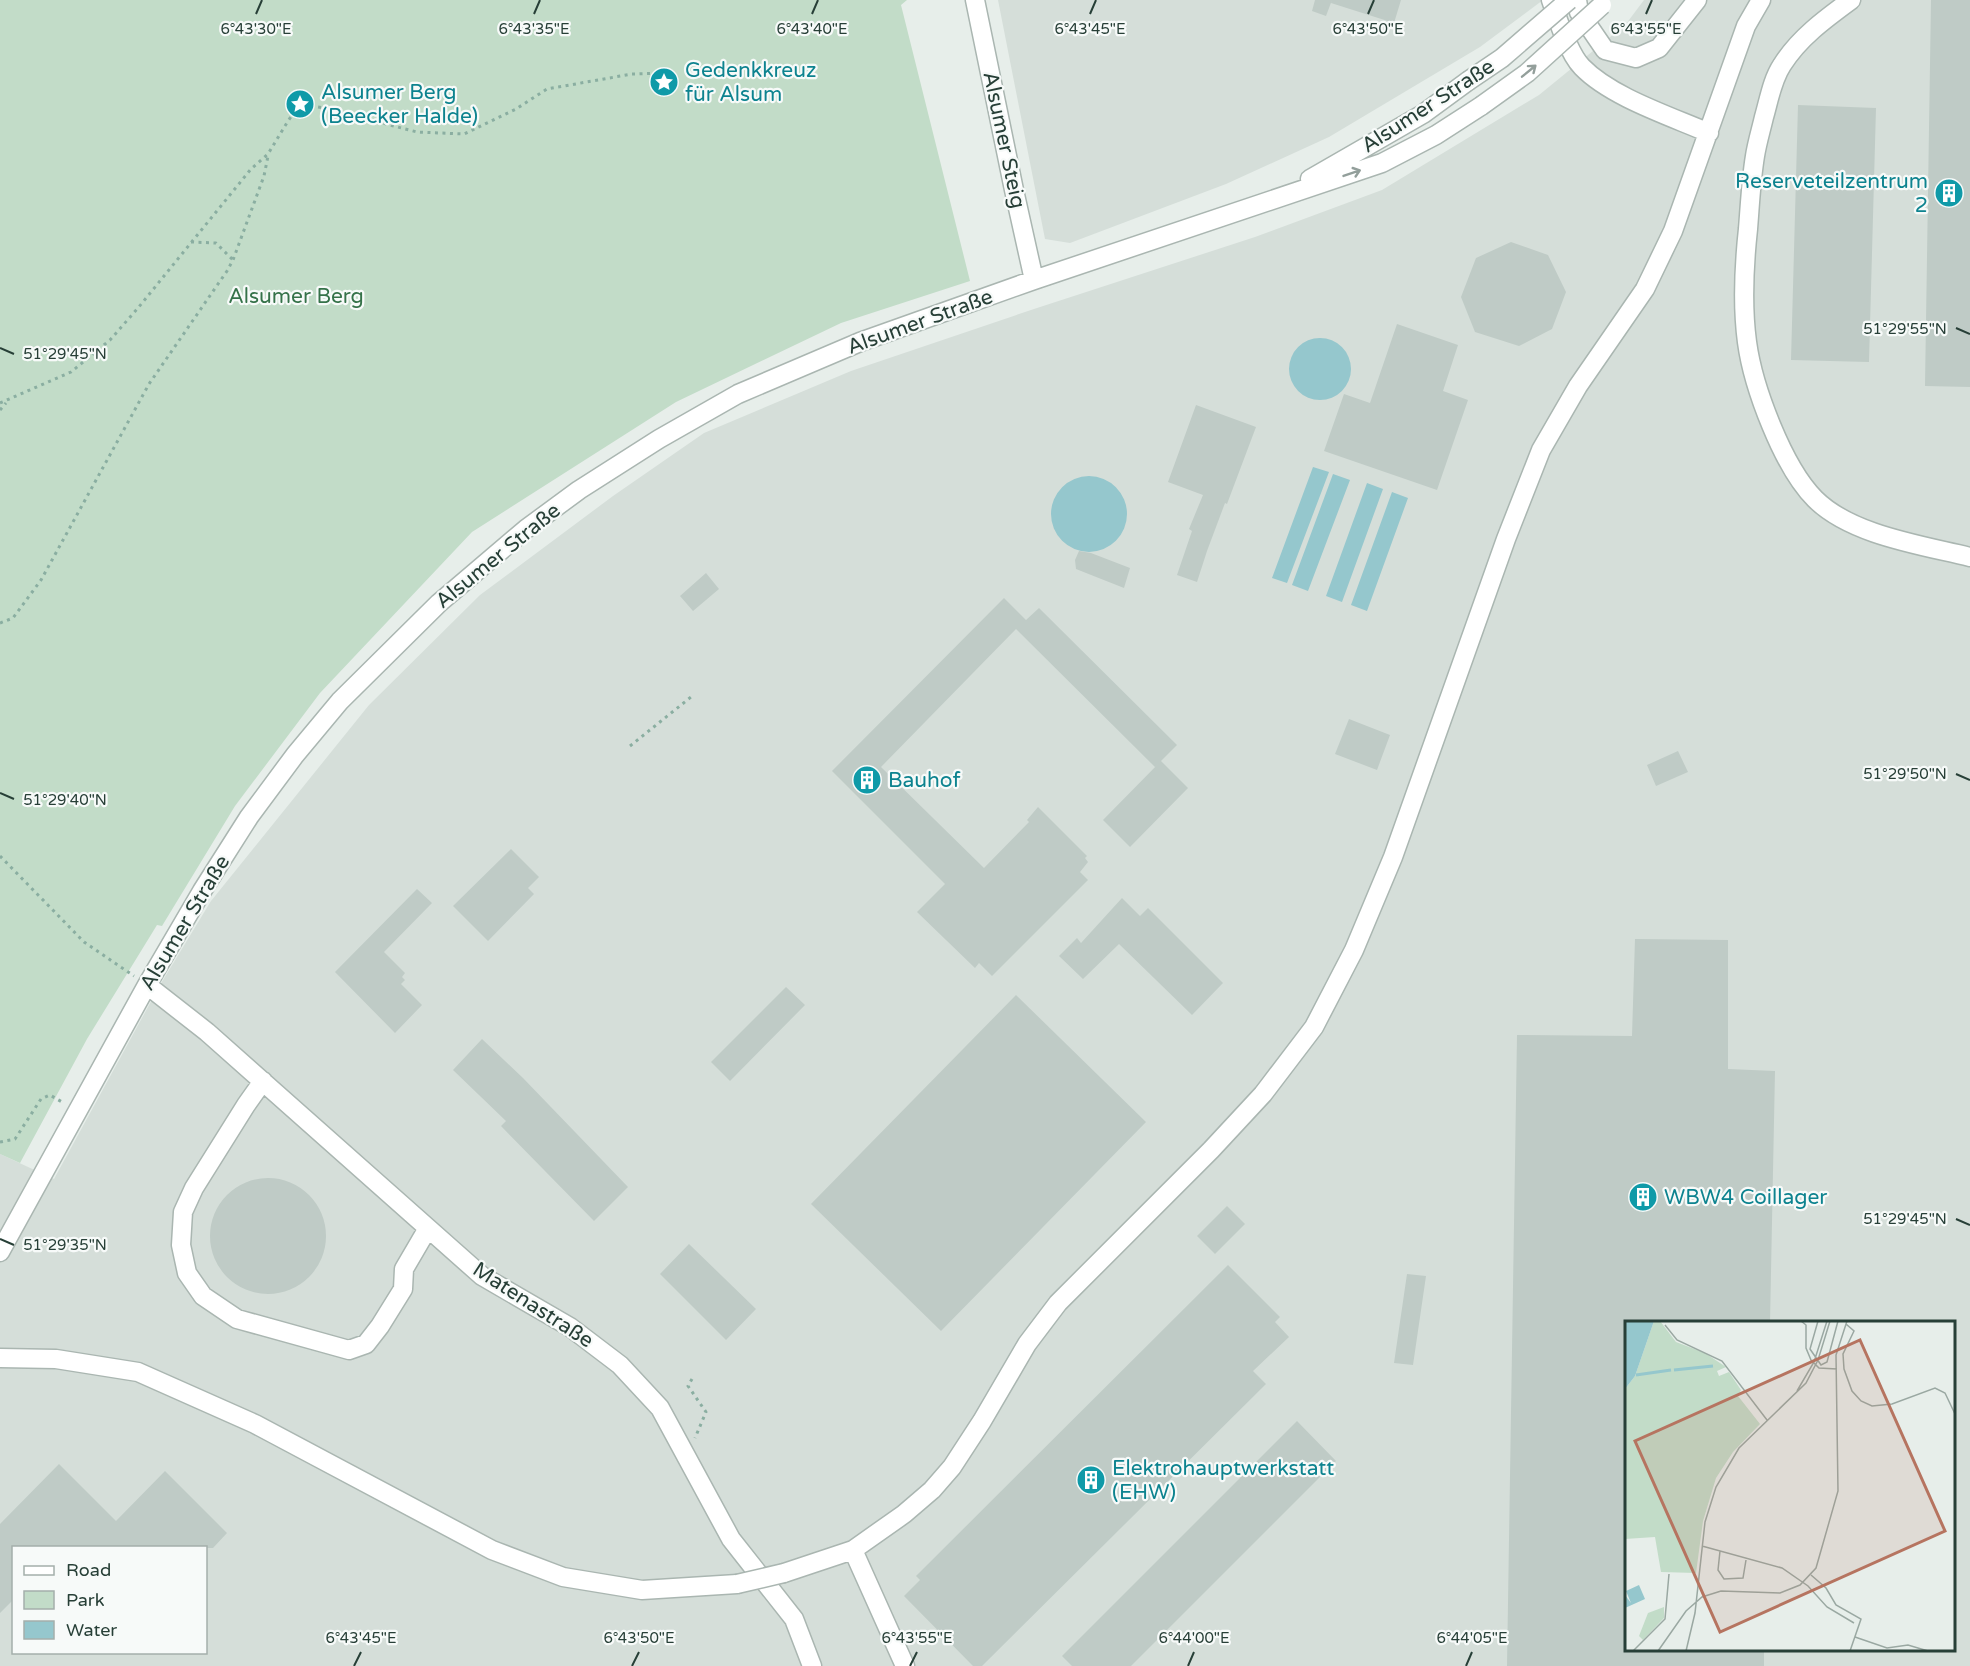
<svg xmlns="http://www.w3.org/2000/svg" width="1970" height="1666" font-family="'Varela Round',sans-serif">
	<rect width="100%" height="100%" fill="#e7eeea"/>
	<path fill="#d5ded9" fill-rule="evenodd" d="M998 0H1543L1480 47 1329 137 1226 184 1070 243 1045 239Z
		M1644 0H1970V1666H0V1154L54 1179 160 985 211 901 369 705 480 595 613 496 704 433 851 371 1034 309 1255 237 1382 190 1539 95 1626 24ZM1626 1322H1954V1650H1626ZM14 1548H206V1652H14Z"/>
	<path fill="#c2dcc8" d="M0 0H907L901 5 970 281 841 323 676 402 472 532 320 693 235 806 162 926 157 925 87 1039 20 1163 0 1154Z"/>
	<path fill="#95c7cd" d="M1289 369a31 31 0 1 1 62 0a31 31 0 1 1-62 0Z
		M1313 467 1329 472 1287 583 1272 578Z
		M1333 474 1350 480 1308 591 1292 585Z
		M1051 514a38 38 0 1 1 76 0a38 38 0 1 1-76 0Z
		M1367 483 1383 489 1342 602 1326 596Z
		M1392 492 1408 498 1367 611 1351 605Z"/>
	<path fill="#bfcbc6" d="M1315 0H1332L1326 16 1312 11Z
		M1332 0H1401L1394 23 1331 3Z
		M1931 0H1970V387L1925 386Z
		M1798 105 1876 108 1869 362 1791 360Z
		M1511 242 1548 255 1566 292 1552 329 1519 346 1475 332 1461 297 1476 258Z
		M1397 324 1458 345 1443 391 1468 400 1437 490 1324 451 1344 394 1370 403Z
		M1196 405 1256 427 1227 504 1225 503 1207 551 1197 582 1177 575 1192 531 1189 529 1203 495 1168 482Z
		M1079 551 1091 553 1130 568 1124 588 1076 569 1075 560Z
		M706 573 719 589 693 611 680 596Z
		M1004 598 1026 620 1039 608 1177 745 1155 767 1016 629 881 767 984 868 1029 822 1027 820 1038 807 1087 856 1085 858 1088 862 1080 872 1088 880 992 976 979 963 975 968 917 912 945 884 832 771Z
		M1349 719 1390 735 1377 770 1335 754Z
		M1678 751 1688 772 1656 786 1647 765Z
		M1161 761 1188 788 1130 847 1103 820Z
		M511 849 539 877 528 888 534 894 488 941 453 906Z
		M417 889 432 903 384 952 405 973 402 977 405 980 401 984 422 1005 395 1033 335 972Z
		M1122 898 1140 916 1148 908 1223 983 1192 1015 1119 944 1083 979 1059 956 1077 938 1081 943Z
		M1635 939 1728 940V1069L1775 1071 1770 1323H1626V1650H1764V1666H1507L1517 1035 1632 1036Z
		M786 987 805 1005 730 1081 711 1062Z
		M1016 995 1146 1122 941 1331 811 1204Z
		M482 1039 523 1078 628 1187 594 1221 501 1126 506 1121 453 1070Z
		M210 1236a58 58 0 1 1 116 0a58 58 0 1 1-116 0Z
		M1227 1206 1245 1224 1215 1254 1197 1236Z
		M689 1244 756 1309 726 1340 660 1274Z
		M1228 1265 1280 1317 1275 1322 1289 1337 1253 1371 1266 1384 982 1666H973L904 1596 920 1580 916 1576Z
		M1407 1274 1426 1276 1413 1365 1394 1363Z
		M1297 1421 1336 1461 1131 1666H1072L1062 1656Z
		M59 1464 116 1521 165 1471 227 1533 213 1548H14V1599L0 1613V1524Z"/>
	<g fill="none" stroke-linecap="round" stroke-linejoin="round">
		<g stroke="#aab6b1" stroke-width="21">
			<path id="minor" d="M975 0 1014 190 1034 280
				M1551 0C1557 18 1569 54 1582 67 1611 97 1670 116 1709 133
				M1577 0 1579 12 1605 50 1636 58 1659 48 1697 0
				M1851 0C1825 19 1799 38 1782 65 1772 80 1769 100 1764 117 1761 130 1757 143 1755 156 1751 180 1750 205 1748 229 1744 266 1742 305 1747 342 1753 387 1783 467 1815 499 1851 535 1921 545 1970 557
				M1310 179 1423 114 1468 81
				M147 985 207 1032 482 1276 570 1327 620 1365 660 1408 731 1539 794 1619 812 1666
				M263 1081 246 1105 194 1188 183 1212 181 1245 187 1273 203 1296 237 1319 349 1350 366 1344 380 1326 403 1289 404 1269 428 1228
				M0 1252 147 985 202 891 249 817 295 755 340 701 439 603 526 529 579 490 659 439 738 394 860 342 1034 280 1382 163 1436 135 1481 106
				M0 1358 56 1359 138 1372 255 1424 492 1550 563 1577 642 1590 737 1584
				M853 1550 905 1666
				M784 1573 853 1550 904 1514 932 1490 952 1467 982 1421 1027 1344 1058 1303 1211 1150 1263 1094 1314 1027 1354 950 1393 857 1506 539 1541 450 1578 386 1645 289 1673 231 1746 26 1761 0"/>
		</g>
		<path stroke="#8aaea1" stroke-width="3" stroke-dasharray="3 4.5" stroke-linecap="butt" d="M191 242 216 243 233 260
			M0 403 71 372 110 340 138 308 251 169 268 154 288 121 300 104 324 108 417 132 464 134 516 109 547 89 632 74 666 73
			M0 410 6 403
			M0 623 13 618 41 580 149 384 227 271 233 260 264 176 268 156
			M630 746 691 697
			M0 856 84 942 134 976
			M0 1142 15 1139 41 1099 50 1095 62 1102
			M692 1379 688 1386 706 1412 695 1438"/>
		<use href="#minor" stroke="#fff" stroke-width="18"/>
		<g stroke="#aab6b1" stroke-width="21" stroke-linecap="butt">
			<path id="minor-bridge" d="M1468 81 1502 58 1569 0
				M1481 106 1527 73 1602 5
				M737 1584 784 1573"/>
		</g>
		<use href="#minor-bridge" stroke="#fff" stroke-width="18"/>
	</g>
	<defs><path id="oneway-shaft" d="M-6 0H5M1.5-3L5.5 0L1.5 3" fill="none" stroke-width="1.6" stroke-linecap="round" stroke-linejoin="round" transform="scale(1.5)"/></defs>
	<g stroke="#939f9b">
		<use href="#oneway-shaft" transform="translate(1529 71) rotate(-39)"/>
		<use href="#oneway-shaft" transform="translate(1352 173) rotate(-19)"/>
	</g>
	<path fill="none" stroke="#273f37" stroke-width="2" d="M256 14 262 0M534 14 540 0M812 14 818 0M1090 14 1096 0M1368 14 1374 0M1646 14 1652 0M1956 328 1970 334M0 348 14 354M1956 774 1970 780M0 793 14 799M1956 1219 1970 1225M0 1239 14 1245M354 1666 361 1652M632 1666 639 1652M910 1666 917 1652M1188 1666 1194 1652M1466 1666 1472 1652"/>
	<defs>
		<g id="sight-disc" transform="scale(1.5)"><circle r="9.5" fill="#0f9aa8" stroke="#f7faf9"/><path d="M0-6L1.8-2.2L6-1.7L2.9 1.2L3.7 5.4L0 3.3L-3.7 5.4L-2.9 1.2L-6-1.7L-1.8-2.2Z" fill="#fff"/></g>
		<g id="building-disc" transform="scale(1.5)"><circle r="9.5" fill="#0f9aa8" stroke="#f7faf9"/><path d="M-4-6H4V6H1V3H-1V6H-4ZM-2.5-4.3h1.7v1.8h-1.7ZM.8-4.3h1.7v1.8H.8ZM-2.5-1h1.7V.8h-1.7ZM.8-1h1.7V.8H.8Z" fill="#fff"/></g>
	</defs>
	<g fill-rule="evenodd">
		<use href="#sight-disc" x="664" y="82"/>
		<use href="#sight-disc" x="300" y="104"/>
		<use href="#building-disc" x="1949" y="193"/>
		<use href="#building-disc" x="867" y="780"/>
		<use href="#building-disc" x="1643" y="1197"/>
		<use href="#building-disc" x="1091" y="1480"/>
	</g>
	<g text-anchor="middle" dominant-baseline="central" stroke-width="4.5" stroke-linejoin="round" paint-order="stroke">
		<g font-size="21" fill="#0d838f" stroke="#f7faf9" text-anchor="start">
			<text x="685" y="70">Gedenkkreuz<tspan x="685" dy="24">für Alsum</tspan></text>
			<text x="321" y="92">Alsumer Berg<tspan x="321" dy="24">(Beecker Halde)</tspan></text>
			<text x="1928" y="181" text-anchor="end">Reserveteilzentrum<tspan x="1928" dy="24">2</tspan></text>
			<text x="888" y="780">Bauhof</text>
			<text x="1664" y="1197">WBW4 Coillager</text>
			<text x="1112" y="1468">Elektrohauptwerkstatt<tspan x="1112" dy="24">(EHW)</tspan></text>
		</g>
		<g font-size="21" fill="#273f37" stroke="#f7faf9">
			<text transform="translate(1428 106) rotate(-33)">Alsumer Straße</text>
			<text transform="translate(1004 140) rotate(78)">Alsumer Steig</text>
			<text transform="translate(920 322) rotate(-20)">Alsumer Straße</text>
			<text transform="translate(498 556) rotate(-39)">Alsumer Straße</text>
			<text transform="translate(185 923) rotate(-59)">Alsumer Straße</text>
			<text transform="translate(533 1305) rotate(33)">Matenastraße</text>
		</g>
		<g font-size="21" fill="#357249" stroke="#f7faf9">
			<text x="296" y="296">Alsumer Berg</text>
		</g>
	</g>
	<g transform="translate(1625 1321)">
		<rect width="330" height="330" fill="#e7eeea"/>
		<path d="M29 0H35L51 21 80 32 101 46 92 50 94 55 104 51 116 69 113 75 135 103 108 131 91 157 78 200 71 252 36 251 30 216 0 218V68L10 55ZM39 286V297L18 319 14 315 23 292Z" fill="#c2dcc8"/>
		<path d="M0 0H29L10 55 0 68ZM14 264 20 278 0 287V274L6 282 1 270Z" fill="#95c7cd"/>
		<path fill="none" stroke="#95c7cd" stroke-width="3" d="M49 49 88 45M11 54 46 49"/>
		<path fill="none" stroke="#9aa8a2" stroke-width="1.5" d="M176 0 181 4V27L186 39 194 47 212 48M193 0 185 28 196 44 202 41 213 0M221 3 229 10 218 33 219 48 227 70 236 80 247 85 267 83 310 67 320 72 330 93M40 4 52 19 97 40 142 99M172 70 189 41 202 0M77 225 157 247 183 265 202 286 229 302M95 230 93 249 99 258 118 257 121 239M186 254 201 267 211 284 236 298 225 330M230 316 262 327 283 324 303 330M8 330 40 298 44 253M33 330 61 290 77 276 96 270 155 272 175 264 191 247 213 170 211 34 222 0M61 330 70 292 80 201 91 166 114 127 181 62 193 39 205 0"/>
		<path fill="#b67460" fill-opacity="0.15" stroke="#b67460" stroke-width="3" d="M235 19 320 210 95 311 10 120Z"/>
		<rect width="330" height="330" fill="none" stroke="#273f37" stroke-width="3"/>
	</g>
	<g font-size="15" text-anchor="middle" fill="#273f37" stroke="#f7faf9" stroke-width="4.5" stroke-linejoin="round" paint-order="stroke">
		<text x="256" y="34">6°43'30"E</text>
		<text x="812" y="34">6°43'40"E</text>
		<text x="1090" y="34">6°43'45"E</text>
		<text x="1368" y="34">6°43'50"E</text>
		<text x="1646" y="34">6°43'55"E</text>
		<text x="534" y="34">6°43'35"E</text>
		<text x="1905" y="334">51°29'55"N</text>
		<text x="65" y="359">51°29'45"N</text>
		<text x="1905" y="779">51°29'50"N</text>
		<text x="65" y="805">51°29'40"N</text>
		<text x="1905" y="1224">51°29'45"N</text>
		<text x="65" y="1250">51°29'35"N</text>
		<text x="361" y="1643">6°43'45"E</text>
		<text x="639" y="1643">6°43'50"E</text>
		<text x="917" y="1643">6°43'55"E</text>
		<text x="1194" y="1643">6°44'00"E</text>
		<text x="1472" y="1643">6°44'05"E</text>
	</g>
	<rect x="12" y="1546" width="195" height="108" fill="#f7faf9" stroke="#a4afab" stroke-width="1.5"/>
	<rect x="24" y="1566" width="30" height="9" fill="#ffffff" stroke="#a4afab" stroke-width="1.5"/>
	<text x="66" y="1576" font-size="18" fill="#273f37">Road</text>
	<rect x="24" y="1591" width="30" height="18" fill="#c2dcc8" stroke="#a4afab" stroke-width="1.5"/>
	<text x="66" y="1606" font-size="18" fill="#273f37">Park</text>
	<rect x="24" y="1621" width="30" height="18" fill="#95c7cd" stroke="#a4afab" stroke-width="1.5"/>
	<text x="66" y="1636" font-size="18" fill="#273f37">Water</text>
</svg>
